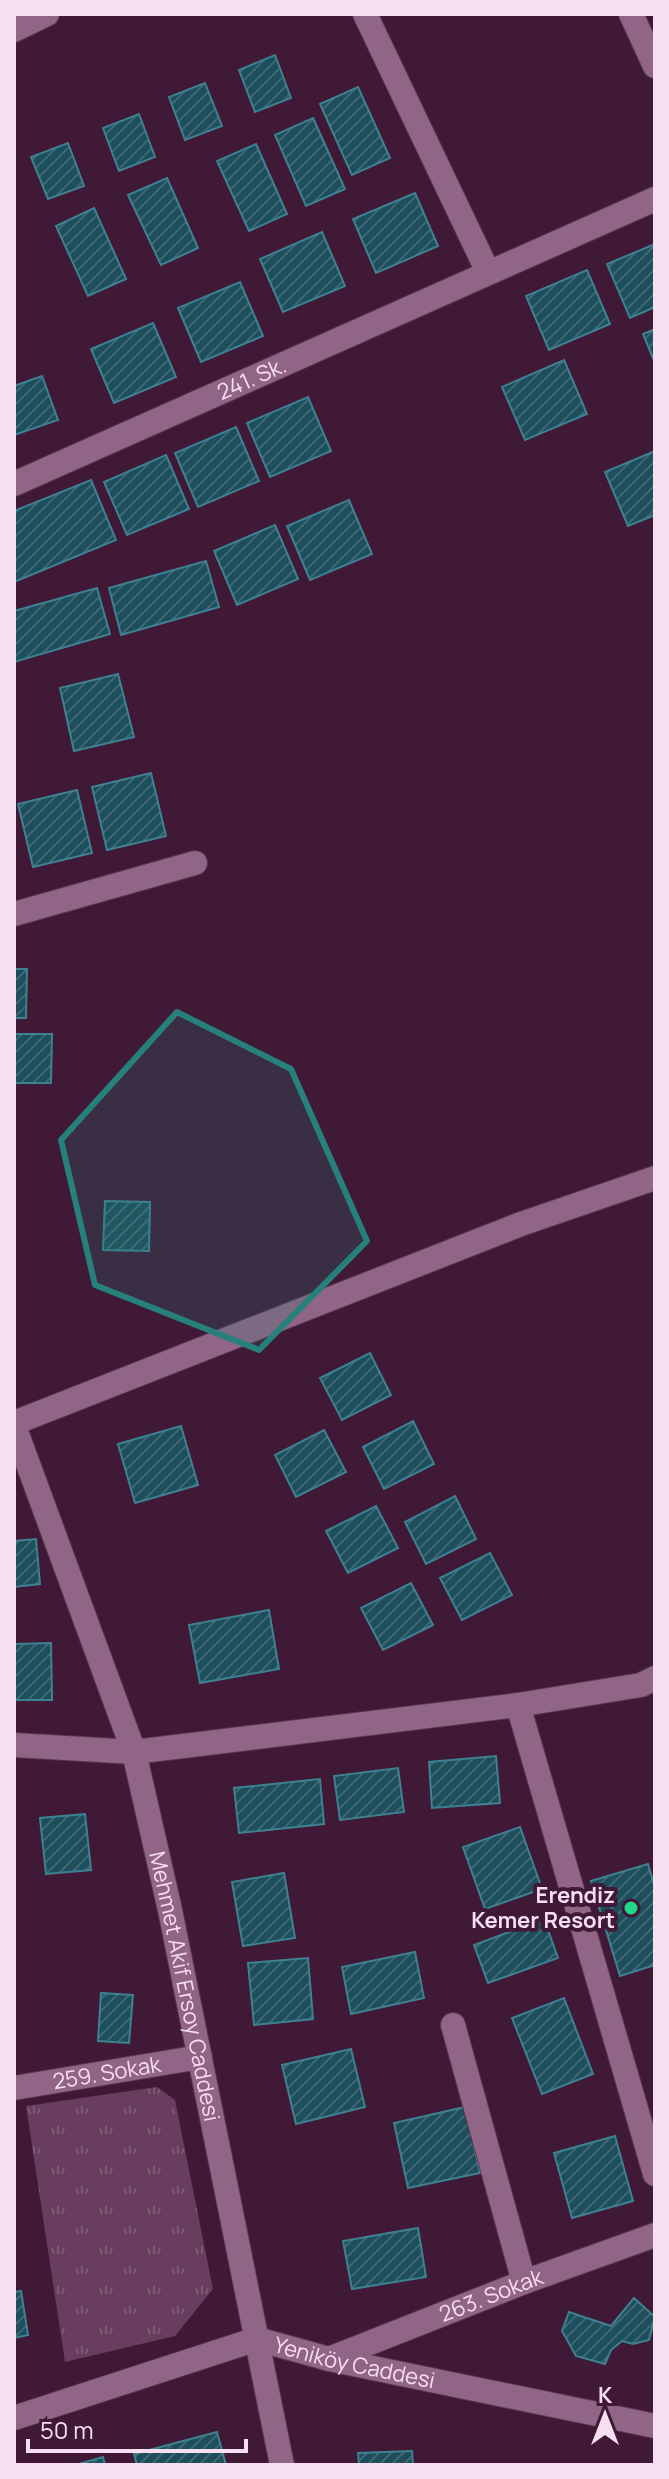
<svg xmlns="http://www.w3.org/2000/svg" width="669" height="2479" font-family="Manrope,sans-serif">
	<defs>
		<pattern id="park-tufts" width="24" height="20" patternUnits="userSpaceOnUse" patternTransform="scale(2)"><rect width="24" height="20" fill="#683d5d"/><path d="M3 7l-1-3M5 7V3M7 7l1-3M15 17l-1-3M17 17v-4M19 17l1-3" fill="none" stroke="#7e5975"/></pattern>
		<pattern id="building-hatch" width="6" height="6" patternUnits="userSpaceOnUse" patternTransform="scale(2)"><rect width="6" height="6" fill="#1d4e5b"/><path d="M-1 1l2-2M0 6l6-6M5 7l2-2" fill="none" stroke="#3f6773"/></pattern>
	</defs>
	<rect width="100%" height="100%" fill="#3f1936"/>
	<path fill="url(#park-tufts)" d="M157 2087 175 2100 213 2289 175 2336 65 2362 26 2106Z"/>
	<path fill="url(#building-hatch)" stroke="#3e8192" stroke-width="2" d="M275 55 291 98 255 112 239 70Z
		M205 83 222 126 185 140 169 97Z
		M358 87 390 158 352 175 320 104Z
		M139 114 155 157 119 171 103 128Z
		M313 118 345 189 306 206 275 135Z
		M68 143 84 186 48 199 31 157Z
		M256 144 287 214 249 231 217 161Z
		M167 178 198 248 161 265 128 195Z
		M415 193 438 246 376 273 353 219Z
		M94 208 126 279 88 296 56 226Z
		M322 232 345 286 283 312 260 259Z
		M655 244V307L630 318 607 264Z
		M587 270 610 324 549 350 526 296Z
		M240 282 263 336 201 362 178 308Z
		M153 323 176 377 114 403 91 349Z
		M655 329V363L643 334Z
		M564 360 587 414 525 440 502 387Z
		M42 376 58 420 14 435V386Z
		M308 397 331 451 270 477 247 423Z
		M236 427 259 481 198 507 175 453Z
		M655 451V515L628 526 605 472Z
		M166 455 189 509 127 535 104 482Z
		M91 480 116 540 14 582V511Z
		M349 500 372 554 310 580 287 526Z
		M275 525 298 579 237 605 214 551Z
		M206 561 219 607 121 635 109 588Z
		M97 588 110 634 14 662V611Z
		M118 674 134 737 74 751 60 688Z
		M151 773 166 836 107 850 92 787Z
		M77 790 92 853 33 867 18 804Z
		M14 969H27L26 1018H14Z
		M14 1034H52L51 1083H14Z
		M105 1201 150 1202 149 1251 103 1250Z
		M370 1353 391 1395 342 1420 320 1378Z
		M413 1421 434 1464 384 1489 363 1447Z
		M181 1426 198 1485 135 1503 118 1444Z
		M324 1430 346 1472 296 1497 275 1455Z
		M455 1496 476 1539 426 1564 405 1522Z
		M376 1506 398 1548 348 1573 326 1531Z
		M36 1539 40 1584 14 1587V1541Z
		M490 1553 512 1595 462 1620 440 1578Z
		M411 1583 433 1625 383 1650 361 1608Z
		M269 1610 279 1669 200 1683 189 1625Z
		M51 1643 52 1700H14V1644Z
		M496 1756 500 1803 432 1808 429 1762Z
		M398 1768 404 1812 340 1820 334 1776Z
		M320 1779 324 1824 239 1833 234 1788Z
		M85 1814 91 1870 46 1874 40 1818Z
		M520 1827 542 1889 485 1909 463 1847Z
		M648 1864 655 1888V1965L620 1976 591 1881Z
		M284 1873 295 1938 243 1946 232 1882Z
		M544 1919 558 1958 488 1983 474 1945Z
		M415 1952 424 1998 351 2014 342 1967Z
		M308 1958 313 2019 254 2025 248 1963Z
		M101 1993 133 1995 129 2043 98 2041Z
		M564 1998 593 2074 542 2094 512 2018Z
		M351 2049 365 2107 296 2124 282 2065Z
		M465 2107 480 2173 408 2188 394 2123Z
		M615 2136 633 2201 572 2218 554 2153Z
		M418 2228 426 2277 352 2289 343 2241Z
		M21 2291 28 2335 14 2338V2292Z
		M634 2298 655 2317 649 2340 633 2344 622 2341 611 2350 605 2364 576 2356 562 2331 569 2312 611 2326Z
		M217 2432 226 2465H137L134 2454Z
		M412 2451 413 2465H359L358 2453Z
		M103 2457 105 2465H75Z"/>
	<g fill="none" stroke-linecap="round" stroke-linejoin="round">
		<g stroke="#573750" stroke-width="26">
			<g id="minor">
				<path d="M365 14 488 272"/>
				<path d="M631 14 655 66"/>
				<path d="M14 30 47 14"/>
				<path id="s1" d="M14 484 655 199"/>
				<path d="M14 914 195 863"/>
				<path d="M14 1423 521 1224 655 1178"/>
				<path d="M14 1426 134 1752 518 1705 641 1685 655 1678"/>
				<path d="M518 1705 655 2174"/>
				<path id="s2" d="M14 1745 134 1752 170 1910 282 2465"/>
				<path d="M453 2025 524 2282"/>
				<path id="s3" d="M14 2088 200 2057"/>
				<path id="s4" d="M329 2359 524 2282 655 2235"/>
				<path id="s5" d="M14 2418 257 2339 329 2359 655 2426"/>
			</g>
		</g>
		<use href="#minor" stroke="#916585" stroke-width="24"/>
	</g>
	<path fill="#26807b" fill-opacity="0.2" stroke="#26807b" stroke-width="6" stroke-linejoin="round" d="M177 1012 291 1069 367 1241 259 1350 95 1285 61 1140Z"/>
	<circle fill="#21d887" stroke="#3f1936" stroke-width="3" cx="631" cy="1908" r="8"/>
	<g text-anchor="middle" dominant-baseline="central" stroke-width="8" stroke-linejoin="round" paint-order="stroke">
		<g font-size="22" fill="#f7def0" stroke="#3f1936">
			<text stroke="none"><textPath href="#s1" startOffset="260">241. Sk.</textPath></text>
			<text stroke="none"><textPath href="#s2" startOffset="360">Mehmet Akif Ersoy Caddesi</textPath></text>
			<text stroke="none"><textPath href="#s3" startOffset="94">259. Sokak</textPath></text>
			<text stroke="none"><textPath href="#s4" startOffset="174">263. Sokak</textPath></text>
			<text stroke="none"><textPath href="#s5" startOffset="356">Yeniköy Caddesi</textPath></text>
		</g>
		<g font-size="22" font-weight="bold" fill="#f7def0" stroke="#3f1936" text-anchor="end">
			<text x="615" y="1895">Erendiz<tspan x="615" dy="25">Kemer Resort</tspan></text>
		</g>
	</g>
	<rect width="669" height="2479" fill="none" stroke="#f7def0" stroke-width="32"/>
	<g transform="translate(605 2415)" stroke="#3f1936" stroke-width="6" paint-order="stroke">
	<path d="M0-6L14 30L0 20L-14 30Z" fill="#f7def0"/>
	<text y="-12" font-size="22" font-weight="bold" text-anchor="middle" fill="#f7def0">K</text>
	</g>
	<path d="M28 2439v12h218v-12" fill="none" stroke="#f7def0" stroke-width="4"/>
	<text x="40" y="2439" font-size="24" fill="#f7def0" stroke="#3f1936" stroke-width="6" paint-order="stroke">50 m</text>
</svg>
